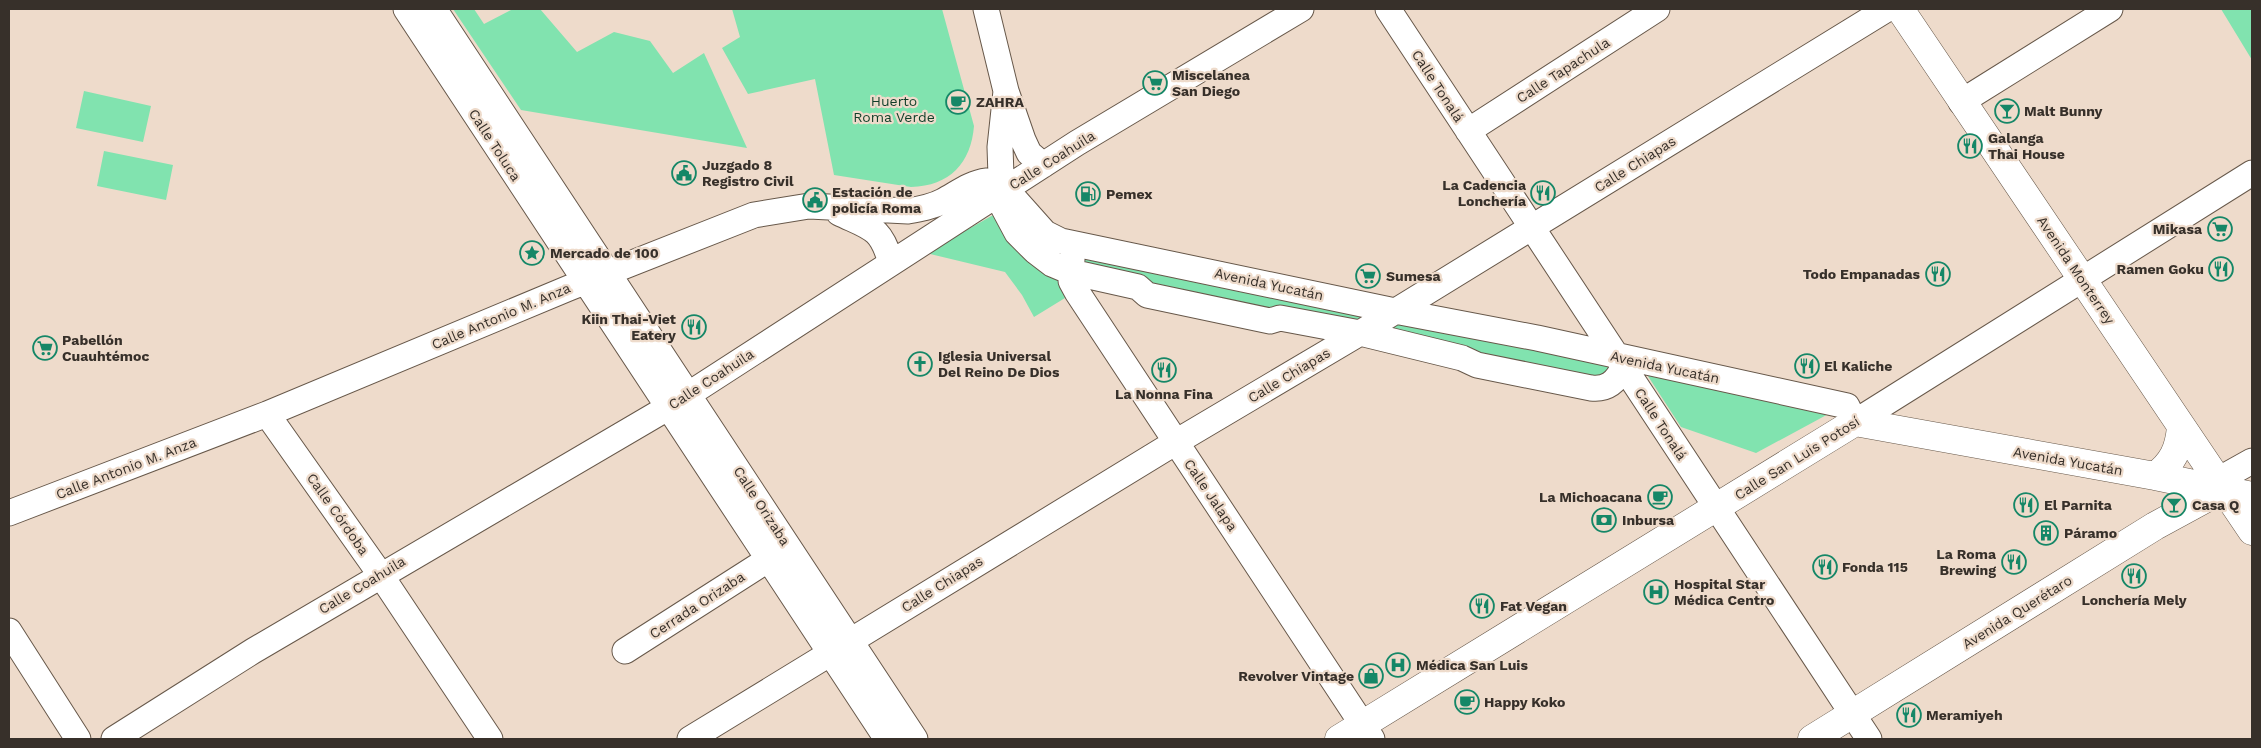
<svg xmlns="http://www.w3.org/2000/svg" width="2261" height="748" font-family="'Work Sans',sans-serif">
	<rect width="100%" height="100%" fill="#eedbcb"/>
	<path fill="#81e3af" d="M453 9H474L484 24 513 9H540L577 52 614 32 650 41 673 73 704 53 747 148 521 110Z
		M732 9H942L974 126C971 163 950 186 911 187L834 175 815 79 748 94 722 48 740 37Z
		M2221 9H2252V60Z
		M84 91 151 106 143 142 76 128Z
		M104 151 173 165 166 200 97 186Z
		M995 214 1014 242 1060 283 1065 298 1034 317 1022 295 1005 272 926 253Z
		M1081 258 1374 317 1358 329 1154 292 1077 261Z
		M1393 318 1613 365 1606 385 1373 331Z
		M1644 370 1832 412 1756 453 1681 427Z"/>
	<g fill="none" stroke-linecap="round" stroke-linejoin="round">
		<g stroke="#67584a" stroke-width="27">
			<path id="minor" d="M406 9 887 739
				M434 9 915 739
				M986 9 1006 91 1023 140 1029 153 1043 165
				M1388 9 1869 739
				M1006 91 1000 147 1002 205 1017 233 1035 251 1052 264 1071 272 1138 287 1147 295 1270 321 1280 318 1360 333 1462 358 1477 365 1591 388C1607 390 1616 382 1623 368
				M1961 102 2110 9
				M1468 131 1657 9
				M839 213C871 228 881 227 891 263
				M1072 259 1071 281 1077 292 1372 739
				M267 414 380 574 490 739
				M2218 480 2252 461
				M9 513 267 414 569 288 754 215 809 206 908 211C920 209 932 207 943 201 958 193 970 183 987 181L1001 192 1012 196 1045 233 1061 241 1395 311 1537 338 1847 406 1855 422 2252 173
				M9 631 78 739
				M625 651 769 559
				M114 739 253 651 669 407 1077 143 1301 9
				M690 739 1176 442 1360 333 1887 9"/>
		</g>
		<g stroke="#67584a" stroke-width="29">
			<path id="major" d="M1900 9 2252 531
				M2155 476C2173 463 2179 449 2181 427
				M1339 739 1855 422 2155 476 2252 496
				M1812 739 2155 526 2223 489"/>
		</g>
		<use href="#minor" stroke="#fff" stroke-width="25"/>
		<use href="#major" stroke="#fff" stroke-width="28"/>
	</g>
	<defs>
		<g id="supermarket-ring" transform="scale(1.25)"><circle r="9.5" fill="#eedbcb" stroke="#158767" stroke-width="1.5"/><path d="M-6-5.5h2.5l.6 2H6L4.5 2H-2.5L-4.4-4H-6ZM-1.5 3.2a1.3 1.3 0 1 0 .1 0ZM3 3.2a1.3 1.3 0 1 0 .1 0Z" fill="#158767"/></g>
		<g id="cafe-ring" transform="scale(1.25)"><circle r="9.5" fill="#eedbcb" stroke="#158767" stroke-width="1.5"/><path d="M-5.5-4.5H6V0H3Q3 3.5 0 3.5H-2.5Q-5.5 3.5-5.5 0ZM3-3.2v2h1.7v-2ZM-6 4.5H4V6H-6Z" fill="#158767"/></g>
		<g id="bar-ring" transform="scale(1.25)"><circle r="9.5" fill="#eedbcb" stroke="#158767" stroke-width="1.5"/><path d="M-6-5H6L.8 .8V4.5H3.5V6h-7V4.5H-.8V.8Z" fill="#158767"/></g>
		<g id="restaurant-ring" transform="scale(1.25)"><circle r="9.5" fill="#eedbcb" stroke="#158767" stroke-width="1.5"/><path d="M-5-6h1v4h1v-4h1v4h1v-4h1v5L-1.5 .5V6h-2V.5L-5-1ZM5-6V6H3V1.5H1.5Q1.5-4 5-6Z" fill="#158767"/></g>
		<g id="civic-ring" transform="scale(1.25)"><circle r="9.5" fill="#eedbcb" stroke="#158767" stroke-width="1.5"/><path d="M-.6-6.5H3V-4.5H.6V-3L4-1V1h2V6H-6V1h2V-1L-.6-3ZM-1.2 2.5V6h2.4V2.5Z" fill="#158767"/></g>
		<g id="fuel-ring" transform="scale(1.25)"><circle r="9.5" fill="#eedbcb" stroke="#158767" stroke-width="1.5"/><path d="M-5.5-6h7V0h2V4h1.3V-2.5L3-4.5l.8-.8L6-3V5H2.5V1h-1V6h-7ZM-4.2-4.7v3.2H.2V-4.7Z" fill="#158767"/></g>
		<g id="sight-ring" transform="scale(1.25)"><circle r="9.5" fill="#eedbcb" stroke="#158767" stroke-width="1.5"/><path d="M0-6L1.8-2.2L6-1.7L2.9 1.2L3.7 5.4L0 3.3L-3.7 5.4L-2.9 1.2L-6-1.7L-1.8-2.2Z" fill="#158767"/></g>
		<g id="church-ring" transform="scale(1.25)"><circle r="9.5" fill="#eedbcb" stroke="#158767" stroke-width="1.5"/><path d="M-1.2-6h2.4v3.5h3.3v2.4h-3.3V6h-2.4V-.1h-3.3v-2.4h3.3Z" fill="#158767"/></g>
		<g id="bank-ring" transform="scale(1.25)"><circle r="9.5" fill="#eedbcb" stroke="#158767" stroke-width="1.5"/><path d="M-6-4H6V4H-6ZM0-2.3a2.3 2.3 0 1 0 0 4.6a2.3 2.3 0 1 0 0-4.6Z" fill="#158767"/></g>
		<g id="building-ring" transform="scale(1.25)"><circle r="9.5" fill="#eedbcb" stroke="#158767" stroke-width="1.5"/><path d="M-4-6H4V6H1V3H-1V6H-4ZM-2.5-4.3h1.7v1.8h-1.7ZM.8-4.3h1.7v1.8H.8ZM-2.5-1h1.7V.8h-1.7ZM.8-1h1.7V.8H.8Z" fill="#158767"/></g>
		<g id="hospital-ring" transform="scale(1.25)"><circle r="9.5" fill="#eedbcb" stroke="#158767" stroke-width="1.5"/><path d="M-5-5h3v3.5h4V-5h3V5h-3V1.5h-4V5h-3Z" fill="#158767"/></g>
		<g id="shop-ring" transform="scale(1.25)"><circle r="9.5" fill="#eedbcb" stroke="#158767" stroke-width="1.5"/><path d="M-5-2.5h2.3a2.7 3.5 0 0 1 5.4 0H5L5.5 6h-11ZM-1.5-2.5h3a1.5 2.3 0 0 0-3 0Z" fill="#158767"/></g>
	</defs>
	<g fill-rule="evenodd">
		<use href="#supermarket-ring" x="1155" y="83"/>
		<use href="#cafe-ring" x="958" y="102"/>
		<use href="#bar-ring" x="2007" y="111"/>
		<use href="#restaurant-ring" x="1970" y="146"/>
		<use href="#civic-ring" x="684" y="173"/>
		<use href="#restaurant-ring" x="1543" y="193"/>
		<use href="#fuel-ring" x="1088" y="194"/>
		<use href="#civic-ring" x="815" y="200"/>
		<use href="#supermarket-ring" x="2220" y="229"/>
		<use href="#sight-ring" x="532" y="253"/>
		<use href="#restaurant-ring" x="2221" y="269"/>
		<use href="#restaurant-ring" x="1938" y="274"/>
		<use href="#supermarket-ring" x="1368" y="276"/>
		<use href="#restaurant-ring" x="694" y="327"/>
		<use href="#supermarket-ring" x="45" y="348"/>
		<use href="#church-ring" x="920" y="364"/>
		<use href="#restaurant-ring" x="1807" y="366"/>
		<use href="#restaurant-ring" x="1164" y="370"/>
		<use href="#cafe-ring" x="1660" y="497"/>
		<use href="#restaurant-ring" x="2026" y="505"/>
		<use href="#bar-ring" x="2174" y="505"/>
		<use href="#bank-ring" x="1604" y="520"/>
		<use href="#building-ring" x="2046" y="533"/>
		<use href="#restaurant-ring" x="2014" y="562"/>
		<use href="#restaurant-ring" x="1825" y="567"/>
		<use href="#restaurant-ring" x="2134" y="576"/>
		<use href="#hospital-ring" x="1656" y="592"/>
		<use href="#restaurant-ring" x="1482" y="606"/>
		<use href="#hospital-ring" x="1398" y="665"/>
		<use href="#shop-ring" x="1371" y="676"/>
		<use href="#cafe-ring" x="1467" y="702"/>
		<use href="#restaurant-ring" x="1909" y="715"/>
	</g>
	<g text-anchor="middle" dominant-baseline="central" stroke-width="4.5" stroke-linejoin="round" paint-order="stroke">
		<g font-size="14" fill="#37302a" stroke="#eedbcb">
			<text transform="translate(1563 70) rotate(-33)">Calle Tapachula</text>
			<text transform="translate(1438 86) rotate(57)">Calle Tonalá</text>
			<text transform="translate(495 145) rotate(57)">Calle Toluca</text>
			<text transform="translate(1052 160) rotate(-32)">Calle Coahuila</text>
			<text transform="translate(1635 164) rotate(-32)">Calle Chiapas</text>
			<text transform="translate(2076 270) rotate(56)">Avenida Monterrey</text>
			<text transform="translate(1269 284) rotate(12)">Avenida Yucatán</text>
			<text transform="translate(501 316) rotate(-23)">Calle Antonio M. Anza</text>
			<text transform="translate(1665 367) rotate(12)">Avenida Yucatán</text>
			<text transform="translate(1289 375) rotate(-31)">Calle Chiapas</text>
			<text transform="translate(711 379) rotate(-33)">Calle Coahuila</text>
			<text transform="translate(1661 424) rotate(57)">Calle Tonalá</text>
			<text transform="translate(1797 458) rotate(-32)">Calle San Luis Potosí</text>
			<text transform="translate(2068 461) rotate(10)">Avenida Yucatán</text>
			<text transform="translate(126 468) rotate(-21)">Calle Antonio M. Anza</text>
			<text transform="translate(1211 495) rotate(56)">Calle Jalapa</text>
			<text transform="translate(762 506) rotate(57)">Calle Orizaba</text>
			<text transform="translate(338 514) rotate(55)">Calle Córdoba</text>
			<text transform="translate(942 584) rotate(-32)">Calle Chiapas</text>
			<text transform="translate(362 585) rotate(-31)">Calle Coahuila</text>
			<text transform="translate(697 605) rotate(-33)">Cerrada Orizaba</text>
			<text transform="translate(2017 612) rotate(-32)">Avenida Querétaro</text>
		</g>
		<g font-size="14" font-weight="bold" fill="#37302a" stroke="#eedbcb" text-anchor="start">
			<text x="1172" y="75">Miscelanea<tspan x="1172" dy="16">San Diego</tspan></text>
			<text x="976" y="102">ZAHRA</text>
			<text x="2024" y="111">Malt Bunny</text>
			<text x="1988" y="138">Galanga<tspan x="1988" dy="16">Thai House</tspan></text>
			<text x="702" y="165">Juzgado 8<tspan x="702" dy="16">Registro Civil</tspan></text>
			<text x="1526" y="185" text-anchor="end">La Cadencia<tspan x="1526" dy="16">Lonchería</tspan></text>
			<text x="832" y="192">Estación de<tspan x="832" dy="16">policía Roma</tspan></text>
			<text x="1106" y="194">Pemex</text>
			<text x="2202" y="229" text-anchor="end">Mikasa</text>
			<text x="550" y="253">Mercado de 100</text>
			<text x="2204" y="269" text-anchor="end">Ramen Goku</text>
			<text x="1920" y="274" text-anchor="end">Todo Empanadas</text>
			<text x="1386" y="276">Sumesa</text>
			<text x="676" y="319" text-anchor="end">Kiin Thai-Viet<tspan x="676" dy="16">Eatery</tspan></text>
			<text x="62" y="340">Pabellón<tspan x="62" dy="16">Cuauhtémoc</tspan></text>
			<text x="938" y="356">Iglesia Universal<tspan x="938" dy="16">Del Reino De Dios</tspan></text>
			<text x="1824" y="366">El Kaliche</text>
			<text x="1164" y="394" text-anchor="middle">La Nonna Fina</text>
			<text x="1642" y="497" text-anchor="end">La Michoacana</text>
			<text x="2044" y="505">El Parnita</text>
			<text x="2192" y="505">Casa Q</text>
			<text x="1622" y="520">Inbursa</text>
			<text x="2064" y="533">Páramo</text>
			<text x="1996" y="554" text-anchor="end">La Roma<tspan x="1996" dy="16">Brewing</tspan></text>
			<text x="1842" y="567">Fonda 115</text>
			<text x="1674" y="584">Hospital Star<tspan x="1674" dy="16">Médica Centro</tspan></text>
			<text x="2134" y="600" text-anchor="middle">Lonchería Mely</text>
			<text x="1500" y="606">Fat Vegan</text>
			<text x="1416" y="665">Médica San Luis</text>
			<text x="1354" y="676" text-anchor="end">Revolver Vintage</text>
			<text x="1484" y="702">Happy Koko</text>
			<text x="1926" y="715">Meramiyeh</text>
		</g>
		<g font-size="14" fill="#0f3e28" stroke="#eedbcb">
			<text x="894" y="101">Huerto<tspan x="894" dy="16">Roma Verde</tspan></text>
		</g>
	</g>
	<rect width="2261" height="748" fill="none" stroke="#37302a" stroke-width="20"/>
</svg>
